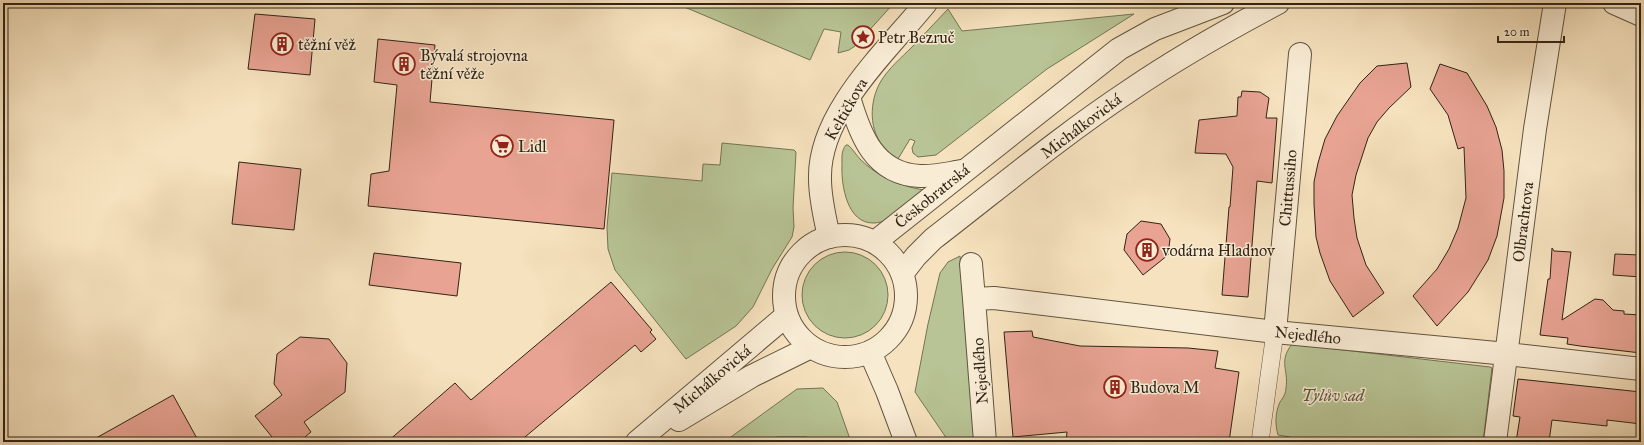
<svg xmlns="http://www.w3.org/2000/svg" width="1644" height="445" font-family="'IM FELL Great Primer',serif">
	<rect width="100%" height="100%" fill="#f6e2be"/>
	<filter id="stains"><feTurbulence type="fractalNoise" baseFrequency=".005" numOctaves="4"/><feColorMatrix values="0 0 0 0 .2 0 0 0 0 .09 0 0 0 0 .02 0 0 0 .5 -.17"/></filter>
	<radialGradient id="worn" r=".72"><stop offset=".6" stop-color="#630" stop-opacity="0"/><stop offset="1" stop-color="#630" stop-opacity=".3"/></radialGradient>
	<path fill="#b8c495" stroke="#747455" d="M675 3H894L855 46 849 50 838 53 841 32 824 29 810 60Z
		M948 9 962 31 1134 14 1047 69 936 155 918 157 913 153 912 148 915 141 910 139 898 159C894 156 889 153 886 149 868 132 869 101 881 81 889 68 901 58 912 47 924 34 936 22 948 9Z
		M722 143 794 150 796 152 793 208 794 227 792 237 772 269 753 307 736 326 686 359 615 270 608 249 607 227 612 173 702 181 703 164 720 165Z
		M846 145H848C853 149 856 155 860 159 878 177 899 186 924 190 910 202 894 222 874 223 847 224 841 185 842 165 842 158 841 151 846 145Z
		M802 295a43 43 0 1 1 86 0a43 43 0 1 1-86 0Z
		M960 256 979 442H949L915 392 928 324 940 273 948 262Z
		M1292 344 1490 367 1492 368 1483 442H1289L1290 437 1278 435C1275 424 1275 413 1280 402 1283 398 1286 393 1286 388 1289 370 1278 362 1292 344Z
		M823 388 837 402 851 442H810L807 437H777L769 442H724L797 389Z"/>
	<path fill="#e8a393" stroke="#312415" d="M255 14 315 19 310 75 248 69Z
		M378 39 435 45 430 102 614 120 604 229 368 206 371 174 389 171 397 85 374 82Z
		M1407 63 1411 87 1389 108 1377 122 1368 138 1356 175 1352 195 1354 218 1357 238 1366 265 1384 293 1353 317 1330 281 1320 253 1316 237 1314 204V182L1318 163 1325 139 1337 116 1360 83 1377 66Z
		M1440 64 1467 73 1487 106 1496 127 1502 150 1504 171V198L1497 236 1488 260 1468 292 1437 326 1413 296 1437 269 1449 249 1458 228 1466 198 1464 147 1458 149 1448 115 1430 89Z
		M1242 91 1260 92 1269 98 1266 118H1277L1272 183 1257 181 1248 297 1222 295 1229 207H1230L1233 167 1226 154 1195 153 1199 120 1237 116 1238 97H1241Z
		M239 162 301 169 294 230 232 224Z
		M1141 221 1161 224 1170 239 1168 255 1143 275 1124 250 1127 234Z
		M1552 248 1554 251 1571 252 1562 320 1595 299 1603 300 1613 310 1624 311V314L1641 315V353L1580 346 1567 344 1568 338 1540 335 1548 279H1550Z
		M374 253 461 263 457 296 369 285Z
		M1615 254 1641 255V277L1613 275Z
		M611 282 652 330 650 332 656 339 641 352 635 345 519 442H387L455 383 471 400Z
		M1032 331 1033 337 1080 346 1188 348 1218 351 1215 368 1239 372 1229 442H1066L1067 432 1013 437 1004 332Z
		M300 337 329 339 347 363 345 392 304 422 311 432 299 442H276L255 416 282 395 274 384 277 354Z
		M1518 379 1641 392V424L1607 420V426L1552 420 1549 442H1516L1520 417 1513 416Z
		M173 395 199 442H89Z"/>
	<g fill="none" stroke-linecap="round" stroke-linejoin="round">
		<g stroke="#62543f" stroke-width="18">
			<path id="pedestrian" d="M1260 442 1275 332"/>
		</g>
		<g stroke="#62543f" stroke-width="24">
			<path id="minor" d="M849 97C860 135 874 174 920 176 934 177 949 173 963 171
				M829 237C825 218 820 199 820 179 818 113 887 51 926 3
				M971 264 974 299
				M1275 332 1300 54
				M870 352 887 391 906 442
				M985 442 974 299 994 298 1275 332 1507 354 1641 369
				M1495 442 1535 129 1555 3"/>
		</g>
		<g stroke="#62543f" stroke-width="24">
			<path id="tertiary" d="M1614 3 1641 15
				M784 296a61 61 0 1 1 122 0a61 61 0 1 1-122 0Z
				M875 242 1119 49 1155 29 1223 3
				M902 274 916 256 933 239C998 189 1061 136 1129 91 1177 58 1227 30 1278 3
				M679 420 752 376 811 347
				M637 442 787 315"/>
		</g>
		<use href="#pedestrian" stroke="#f9ecd5" stroke-width="17"/>
		<use href="#minor" stroke="#f9ecd5" stroke-width="22"/>
		<use href="#tertiary" stroke="#f9ecd5" stroke-width="22"/>
	</g>
	<defs>
		<g id="sight-ring" transform="scale(1.15)"><circle r="9.5" fill="#f9ecd5" stroke="#8f2418" stroke-width="1.5"/><path d="M0-6L1.8-2.2L6-1.7L2.9 1.2L3.7 5.4L0 3.3L-3.7 5.4L-2.9 1.2L-6-1.7L-1.8-2.2Z" fill="#8f2418"/></g>
		<g id="building-ring" transform="scale(1.15)"><circle r="9.5" fill="#f9ecd5" stroke="#8f2418" stroke-width="1.5"/><path d="M-4-6H4V6H1V3H-1V6H-4ZM-2.5-4.3h1.7v1.8h-1.7ZM.8-4.3h1.7v1.8H.8ZM-2.5-1h1.7V.8h-1.7ZM.8-1h1.7V.8H.8Z" fill="#8f2418"/></g>
		<g id="supermarket-ring" transform="scale(1.15)"><circle r="9.5" fill="#f9ecd5" stroke="#8f2418" stroke-width="1.5"/><path d="M-6-5.5h2.5l.6 2H6L4.5 2H-2.5L-4.4-4H-6ZM-1.5 3.2a1.3 1.3 0 1 0 .1 0ZM3 3.2a1.3 1.3 0 1 0 .1 0Z" fill="#8f2418"/></g>
	</defs>
	<g fill-rule="evenodd">
		<use href="#sight-ring" x="863" y="37"/>
		<use href="#building-ring" x="282" y="44"/>
		<use href="#building-ring" x="404" y="64"/>
		<use href="#supermarket-ring" x="502" y="146"/>
		<use href="#building-ring" x="1147" y="250"/>
		<use href="#building-ring" x="1115" y="387"/>
	</g>
	<g text-anchor="middle" dominant-baseline="central" stroke-width="3" stroke-linejoin="round" paint-order="stroke">
		<g font-size="16" fill="#312415" stroke="#f9ecd5" text-anchor="start">
			<text x="878" y="37">Petr Bezruč</text>
			<text x="298" y="44">těžní věž</text>
			<text x="420" y="55">Bývalá strojovna<tspan x="420" dy="18">těžní věže</tspan></text>
			<text x="518" y="146">Lidl</text>
			<text x="1162" y="250">vodárna Hladnov</text>
			<text x="1130" y="387">Budova M</text>
		</g>
		<g font-size="16" fill="#312415" stroke="#f9ecd5">
			<text transform="translate(846 109) rotate(-60)">Keltičkova</text>
			<text transform="translate(1081 126) rotate(-37)">Michálkovická</text>
			<text transform="translate(1288 188) rotate(-85)">Chittussiho</text>
			<text transform="translate(932 196) rotate(-39)">Českobratrská</text>
			<text transform="translate(1523 222) rotate(-83)">Olbrachtova</text>
			<text transform="translate(1308 335) rotate(6)">Nejedlého</text>
			<text transform="translate(980 371) rotate(-94)">Nejedlého</text>
			<text transform="translate(712 379) rotate(-40)">Michálkovická</text>
		</g>
		<g font-size="16" font-style="italic" fill="#5a543b" stroke="#f9ecd5">
			<text x="1333" y="395">Tylův sad</text>
		</g>
	</g>
	<rect width="1644" height="445" fill="none" stroke="#f6e2be" stroke-width="16"/>
	<rect x="4" y="4" width="1636" height="437" fill="none" stroke="#312415" stroke-width="2"/>
	<rect x="8" y="8" width="1628" height="429" fill="none" stroke="#312415"/>
	<path d="M1498 36v6h66v-6" fill="none" stroke="#312415" stroke-width="2"/>
	<text x="1504" y="36" font-size="12" fill="#312415" stroke="#f9ecd5" stroke-width="3" paint-order="stroke">20 m</text>
	<rect width="100%" height="100%" filter="url(#stains)"/>
	<rect width="100%" height="100%" fill="url(#worn)"/>
</svg>
